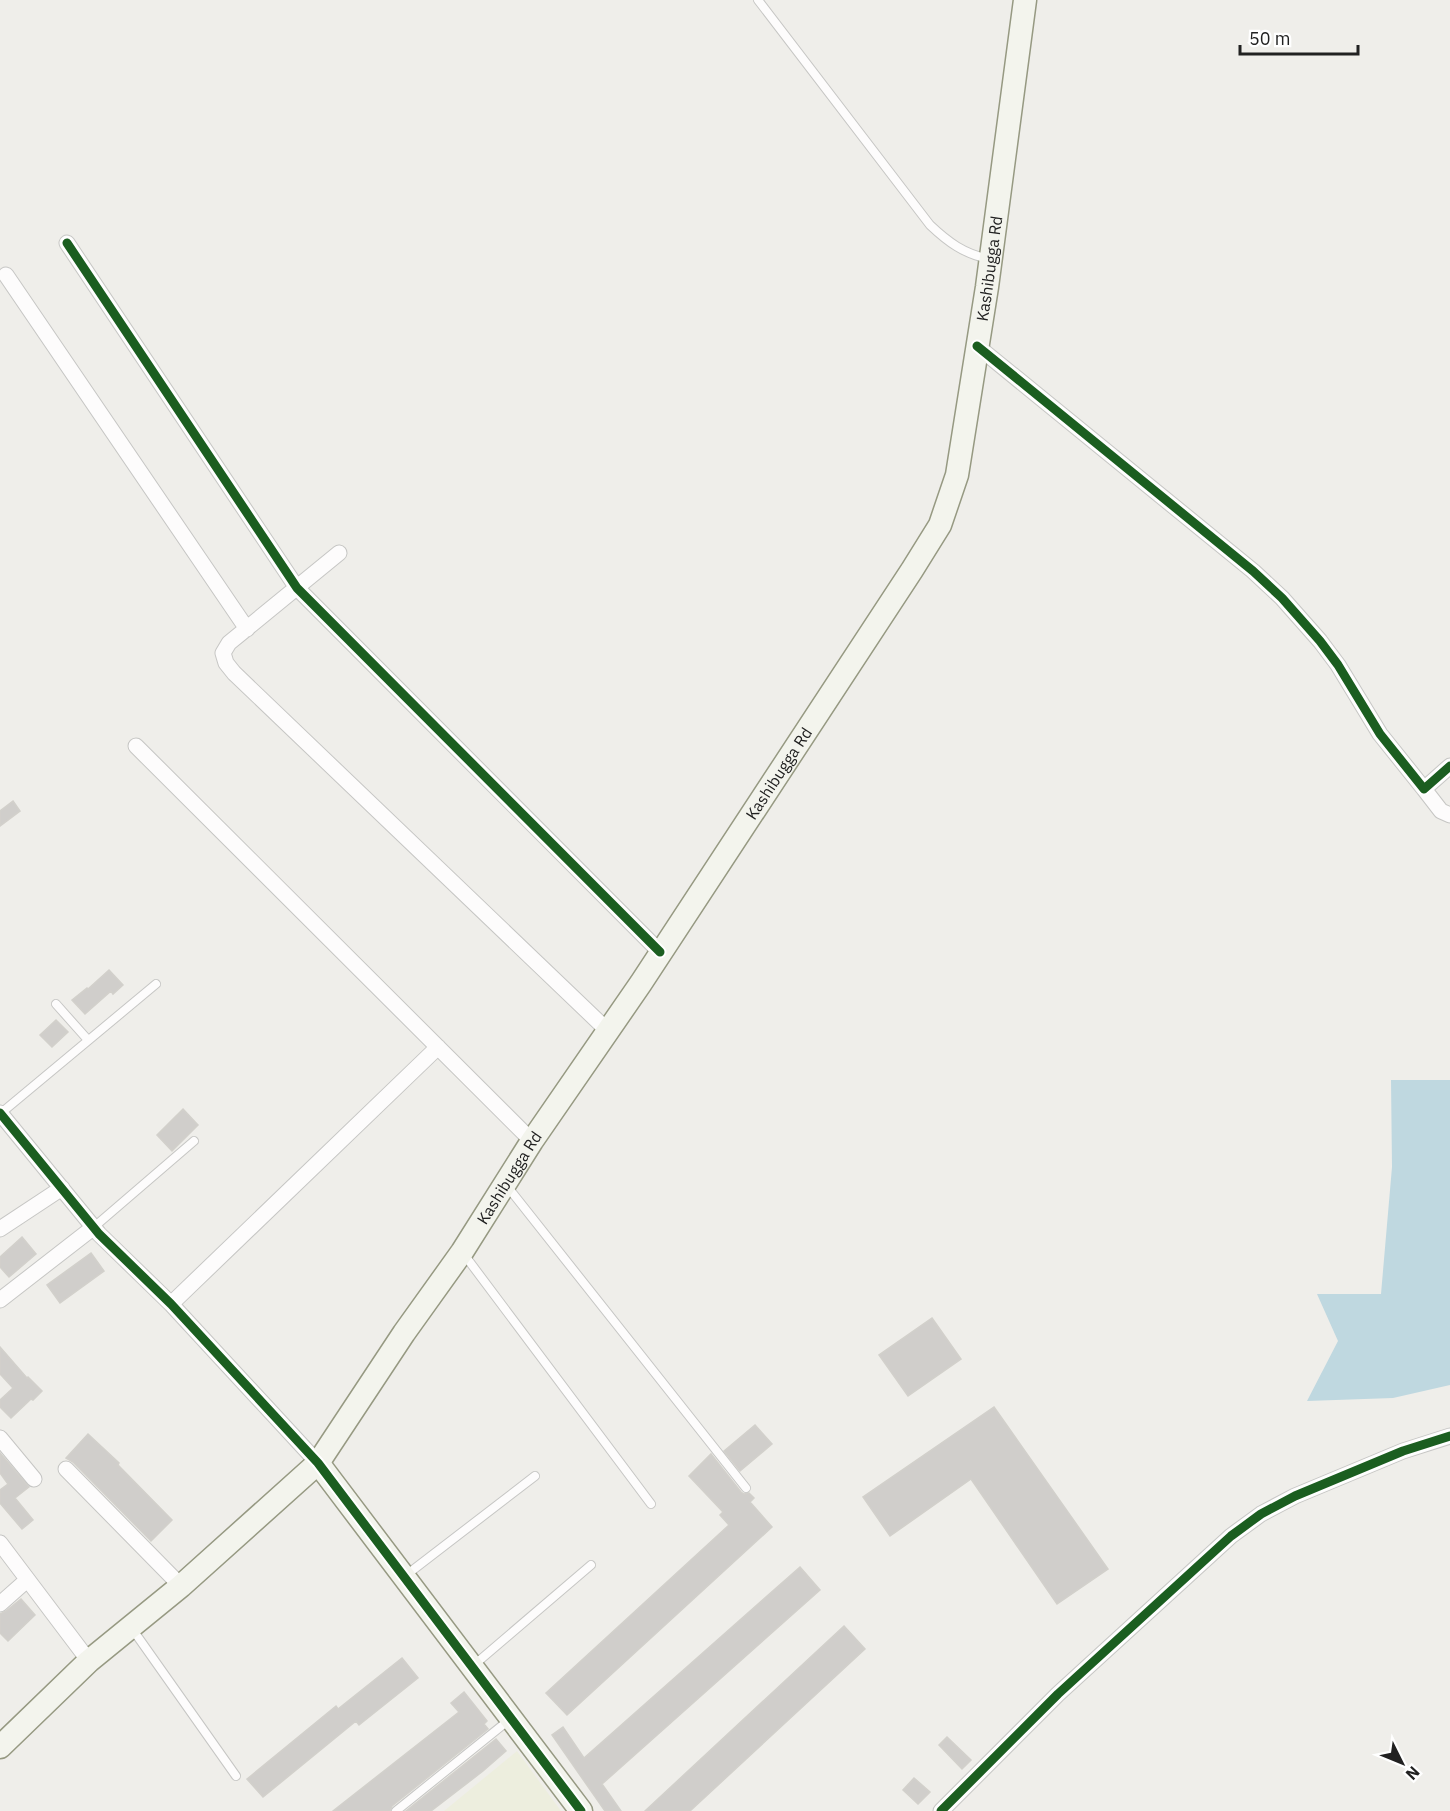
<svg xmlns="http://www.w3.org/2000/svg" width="1450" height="1811" font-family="'IBM Plex Sans',sans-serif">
	<rect width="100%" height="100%" fill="#efeeea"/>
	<path fill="#edeede" d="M517 1751 561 1811H444Z"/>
	<path fill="#bfd8e0" d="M1391 1080H1450V1385L1393 1398 1307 1401 1338 1341 1317 1294H1381L1392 1167Z"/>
	<path fill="#d0cecb" stroke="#d2d0cb" stroke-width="1.5" d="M13 801 20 811 0 826V811Z
		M109 970 123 985 113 994 111 991 85 1014 72 1000 87 988 88 989Z
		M56 1020 68 1032 52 1047 40 1035Z
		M183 1109 198 1125 172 1151 157 1135Z
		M22 1237 36 1254 9 1277 0 1267V1257Z
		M91 1253 104 1271 60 1303 47 1285Z
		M932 1318 961 1359 908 1396 879 1355Z
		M0 1347 27 1378 28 1377 42 1391 33 1400 31 1399 11 1418 0 1407V1400L13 1388 0 1374Z
		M994 1407 1108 1569 1057 1604 971 1479 890 1536 863 1497Z
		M755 1425 772 1444 740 1471 724 1451Z
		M88 1434 119 1463 118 1465 172 1520 151 1541 73 1462 66 1458Z
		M0 1453 29 1487 15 1498 33 1520 22 1529 0 1503V1490L8 1484 0 1473Z
		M711 1454 741 1492 744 1494 749 1493 754 1498 750 1502 772 1527 567 1715 546 1693 729 1525 720 1515 723 1512 689 1476Z
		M800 1567 820 1590 602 1784 621 1811H605L552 1735 563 1727 584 1758Z
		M21 1599 35 1615 8 1641 0 1633V1614L6 1611Z
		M844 1626 865 1649 690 1811H645Z
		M402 1658 418 1678 359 1725 356 1721 263 1797 247 1779 336 1706 338 1709Z
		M464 1692 487 1721 484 1724 488 1729 392 1806 390 1811H333L459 1712 451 1703Z
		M947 1737 971 1760 962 1769 939 1745Z
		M496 1739 506 1751 483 1771 431 1811H406Z
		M914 1778 930 1792 918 1804 903 1790Z"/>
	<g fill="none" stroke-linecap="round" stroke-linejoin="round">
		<g stroke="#c6c6c4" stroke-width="10">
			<path id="lane" d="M758 0 930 225C948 242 964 254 989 259
				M56 1004 88 1040
				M0 1114 156 984
				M507 1186 746 1488
				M94 1227 194 1141
				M463 1253 651 1504
				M405 1576 535 1476
				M133 1630 236 1776
				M474 1665 591 1565
				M396 1811 509 1720"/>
		</g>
		<g stroke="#c6c6c4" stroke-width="17">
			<path id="street" d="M67 243 297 588 660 952
				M6 275 247 629
				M977 346 1253 571 1282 598 1320 641 1338 665 1380 734 1424 789 1450 766
				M339 553 229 643 223 653 226 663 234 673 608 1031
				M136 746 532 1141
				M1424 789 1441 811 1450 815
				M0 1113 99 1234 171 1304 318 1463
				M0 1229 62 1188
				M0 1300 94 1227
				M171 1304 438 1047
				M0 1438 34 1479
				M66 1469 181 1586
				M0 1543 89 1661
				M0 1604 27 1580
				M941 1811 1058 1694 1231 1536 1261 1514 1295 1496 1403 1451 1450 1436"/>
		</g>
		<g stroke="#969982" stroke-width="25">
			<g id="secondary">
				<path d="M318 1463 581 1811"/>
				<path id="s1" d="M0 1747 89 1661 181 1586 318 1463 404 1333 462 1252 532 1141 641 983 912 570 940 525 957 475 987 287 1025 0"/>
			</g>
		</g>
		<use href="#lane" stroke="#fdfcfc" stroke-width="8"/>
		<use href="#street" stroke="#fdfcfc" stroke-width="15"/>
		<use href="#secondary" stroke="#f3f4ed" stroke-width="22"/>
		<g stroke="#fff" stroke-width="13">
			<path id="cycleway" d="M67 243 297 588 660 952
				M977 346 1253 571 1282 598 1320 641 1338 665 1380 734 1424 789 1450 766
				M0 1113 99 1234 171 1304 318 1463 581 1811
				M941 1811 1058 1694 1231 1536 1261 1514 1295 1496 1403 1451 1450 1436"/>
		</g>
		<use href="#cycleway" stroke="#1b5e20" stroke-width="9"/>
	</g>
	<g text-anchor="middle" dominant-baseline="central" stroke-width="4.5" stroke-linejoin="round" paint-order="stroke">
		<g font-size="16" fill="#212121" stroke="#fff">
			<text stroke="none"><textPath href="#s1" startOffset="1814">Kashibugga Rd</textPath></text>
			<text stroke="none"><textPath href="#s1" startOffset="1256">Kashibugga Rd</textPath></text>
			<text stroke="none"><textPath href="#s1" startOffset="770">Kashibugga Rd</textPath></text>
		</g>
	</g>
	<g transform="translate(1402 1763) rotate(133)" stroke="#ffffff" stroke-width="4.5" paint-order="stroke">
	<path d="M0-4.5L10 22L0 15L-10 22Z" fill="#212121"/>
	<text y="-9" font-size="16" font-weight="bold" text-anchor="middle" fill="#212121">N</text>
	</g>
	<path d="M1240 45v9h118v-9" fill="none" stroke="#212121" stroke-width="3"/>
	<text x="1249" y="45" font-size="18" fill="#212121" stroke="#ffffff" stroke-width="4.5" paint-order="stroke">50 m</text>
</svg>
